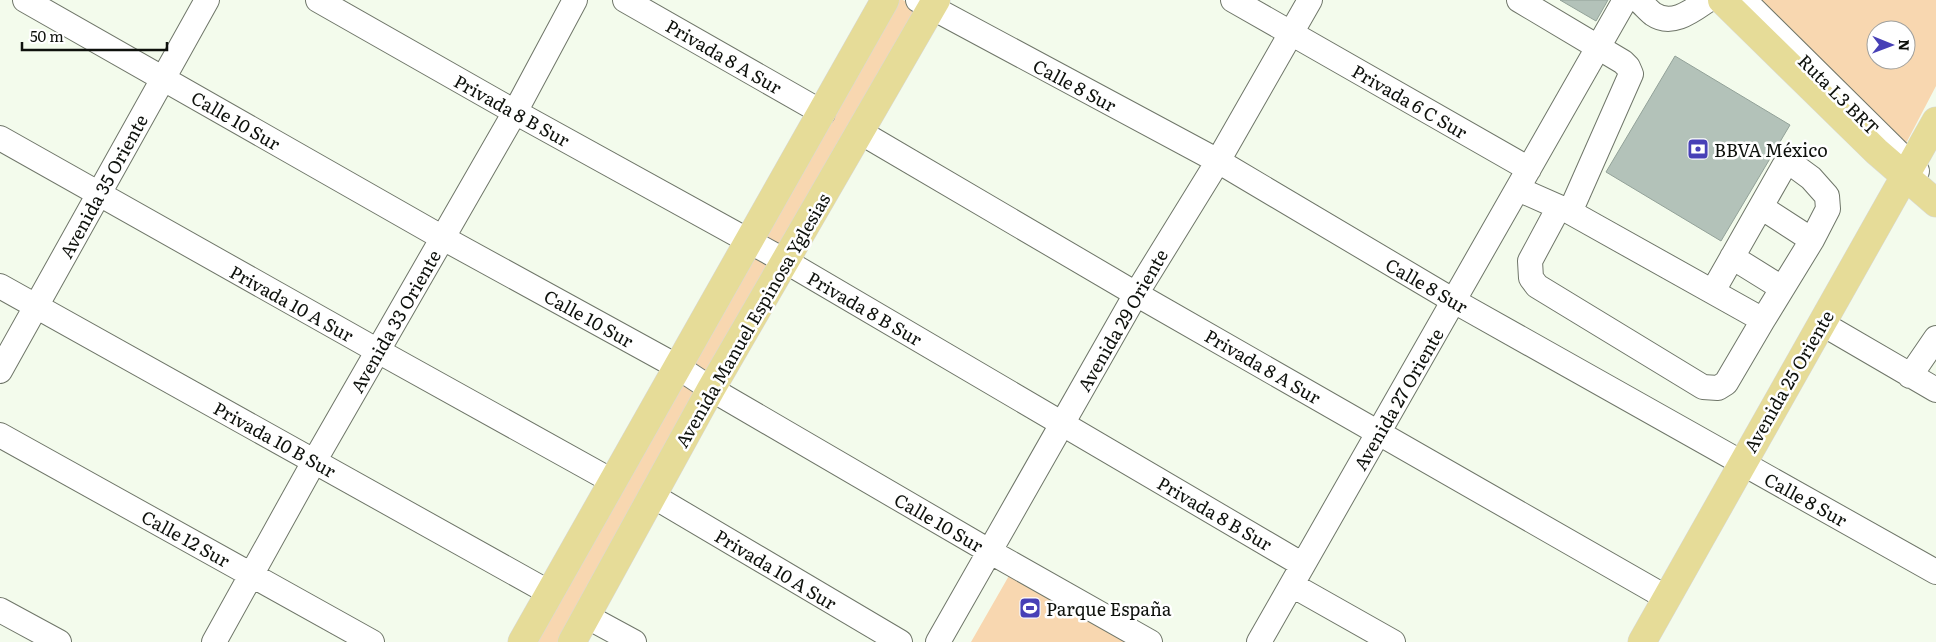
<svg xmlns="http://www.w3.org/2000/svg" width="1936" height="642" font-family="Literata,serif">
	<rect width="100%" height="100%" fill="#f3fbec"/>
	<path fill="#f8d7b0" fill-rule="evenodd" d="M892 0H903L924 12 565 642H529Z
		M1746 0H1936V86L1902 151ZM1876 30H1906V60H1876Z
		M1010 574 1127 642H971Z"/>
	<path fill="#b3c2b9" stroke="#93a299" d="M1560 0H1608L1596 21Z
		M1675 56 1790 125 1721 241 1606 172Z"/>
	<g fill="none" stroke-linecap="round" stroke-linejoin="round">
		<g stroke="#6f7669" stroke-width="26">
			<path id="minor" d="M25 0 443 238 678 367 711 389 989 551 1150 642
				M318 0 515 112 785 261 1303 565
				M625 0 823 113
				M918 0 1218 161 1454 301 1936 572
				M1233 0 1529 169
				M1519 0 1623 62 1628 67 1631 74 1570 212
				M1638 0C1643 4 1648 10 1653 14 1672 27 1692 11 1708 0
				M1744 0 1917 171
				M860 132 1136 294 1667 598
				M0 138 378 351 612 481
				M1518 189 1570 212 1763 320 1726 383 1718 388 1703 387 1537 286 1531 278 1530 261 1559 207
				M1761 207 1812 240
				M1732 257 1782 288
				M0 286 550 593
				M1713 291 1784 166 1792 164 1811 178 1827 196 1828 209 1812 240 1763 320
				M1821 323 1936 390
				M0 371 207 0
				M1910 376 1936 338
				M0 435 372 642
				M653 496 900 642
				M1292 585 1393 642
				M0 610 59 642
				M586 616 634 642
				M214 642 315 460 515 112 575 0
				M938 642 1136 294 1218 161 1310 0
				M1259 642 1625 0"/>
		</g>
		<g stroke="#d8d9d8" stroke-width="29">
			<path id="major" d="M1722 0 1876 151 1936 203
				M522 642 885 0
				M572 642 711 389 936 0
				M1642 642 1936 121"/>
		</g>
		<use href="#minor" stroke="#fff" stroke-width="24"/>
		<use href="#major" stroke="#e6dc98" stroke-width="28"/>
	</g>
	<defs>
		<g id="bank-square" transform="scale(1.125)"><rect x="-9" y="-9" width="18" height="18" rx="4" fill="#4740b6" stroke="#fff"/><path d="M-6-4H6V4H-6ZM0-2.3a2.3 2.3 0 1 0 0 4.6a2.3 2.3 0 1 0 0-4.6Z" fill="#fff"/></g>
		<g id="stadium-square" transform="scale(1.125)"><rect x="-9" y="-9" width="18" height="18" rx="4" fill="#4740b6" stroke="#fff"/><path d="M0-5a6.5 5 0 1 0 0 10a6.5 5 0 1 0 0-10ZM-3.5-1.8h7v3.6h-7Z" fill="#fff"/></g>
	</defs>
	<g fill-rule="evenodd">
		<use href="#bank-square" x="1698" y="149"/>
		<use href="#stadium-square" x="1030" y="608"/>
	</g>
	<g text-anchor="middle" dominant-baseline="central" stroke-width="5" stroke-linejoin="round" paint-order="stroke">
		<g font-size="18" fill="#0e110c" stroke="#fff">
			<text transform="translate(724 56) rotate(30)">Privada 8 A Sur</text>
			<text transform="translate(1075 85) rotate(28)">Calle 8 Sur</text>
			<text transform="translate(1839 94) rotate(45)">Ruta L3 BRT</text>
			<text transform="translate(1410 101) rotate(30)">Privada 6 C Sur</text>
			<text transform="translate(512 110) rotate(29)">Privada 8 B Sur</text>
			<text transform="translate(236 120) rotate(30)">Calle 10 Sur</text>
			<text transform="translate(103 186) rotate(-61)">Avenida 35 Oriente</text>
			<text transform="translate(1427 285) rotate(30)">Calle 8 Sur</text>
			<text transform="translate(292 303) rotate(29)">Privada 10 A Sur</text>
			<text transform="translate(865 308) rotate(30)">Privada 8 B Sur</text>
			<text transform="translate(589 318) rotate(29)">Calle 10 Sur</text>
			<text transform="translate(752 320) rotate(-60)">Avenida Manuel Espinosa Yglesias</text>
			<text transform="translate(1122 320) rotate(-60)">Avenida 29 Oriente</text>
			<text transform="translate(395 321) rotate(-60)">Avenida 33 Oriente</text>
			<text transform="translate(1263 366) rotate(30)">Privada 8 A Sur</text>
			<text transform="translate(1788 381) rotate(-60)">Avenida 25 Oriente</text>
			<text transform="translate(1398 399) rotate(-60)">Avenida 27 Oriente</text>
			<text transform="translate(275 439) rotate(29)">Privada 10 B Sur</text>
			<text transform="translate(1806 499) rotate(29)">Calle 8 Sur</text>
			<text transform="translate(1215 513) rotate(30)">Privada 8 B Sur</text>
			<text transform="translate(939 522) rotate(30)">Calle 10 Sur</text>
			<text transform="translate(186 538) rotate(29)">Calle 12 Sur</text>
			<text transform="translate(776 569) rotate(31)">Privada 10 A Sur</text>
		</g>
		<g font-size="18" fill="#0e110c" stroke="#fff" text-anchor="start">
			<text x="1714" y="149">BBVA México</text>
			<text x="1046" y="608">Parque España</text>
		</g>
	</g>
	<g transform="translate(1891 45) rotate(91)"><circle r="24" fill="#ffffff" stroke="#9fa09e"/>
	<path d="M0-4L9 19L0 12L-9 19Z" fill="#4740b6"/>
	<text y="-8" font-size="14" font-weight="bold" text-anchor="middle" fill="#0e110c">N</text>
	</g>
	<path d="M22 42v8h145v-8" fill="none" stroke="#0e110c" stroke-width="2.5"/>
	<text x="30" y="42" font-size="15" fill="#0e110c" stroke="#ffffff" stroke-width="4" paint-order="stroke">50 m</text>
</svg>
